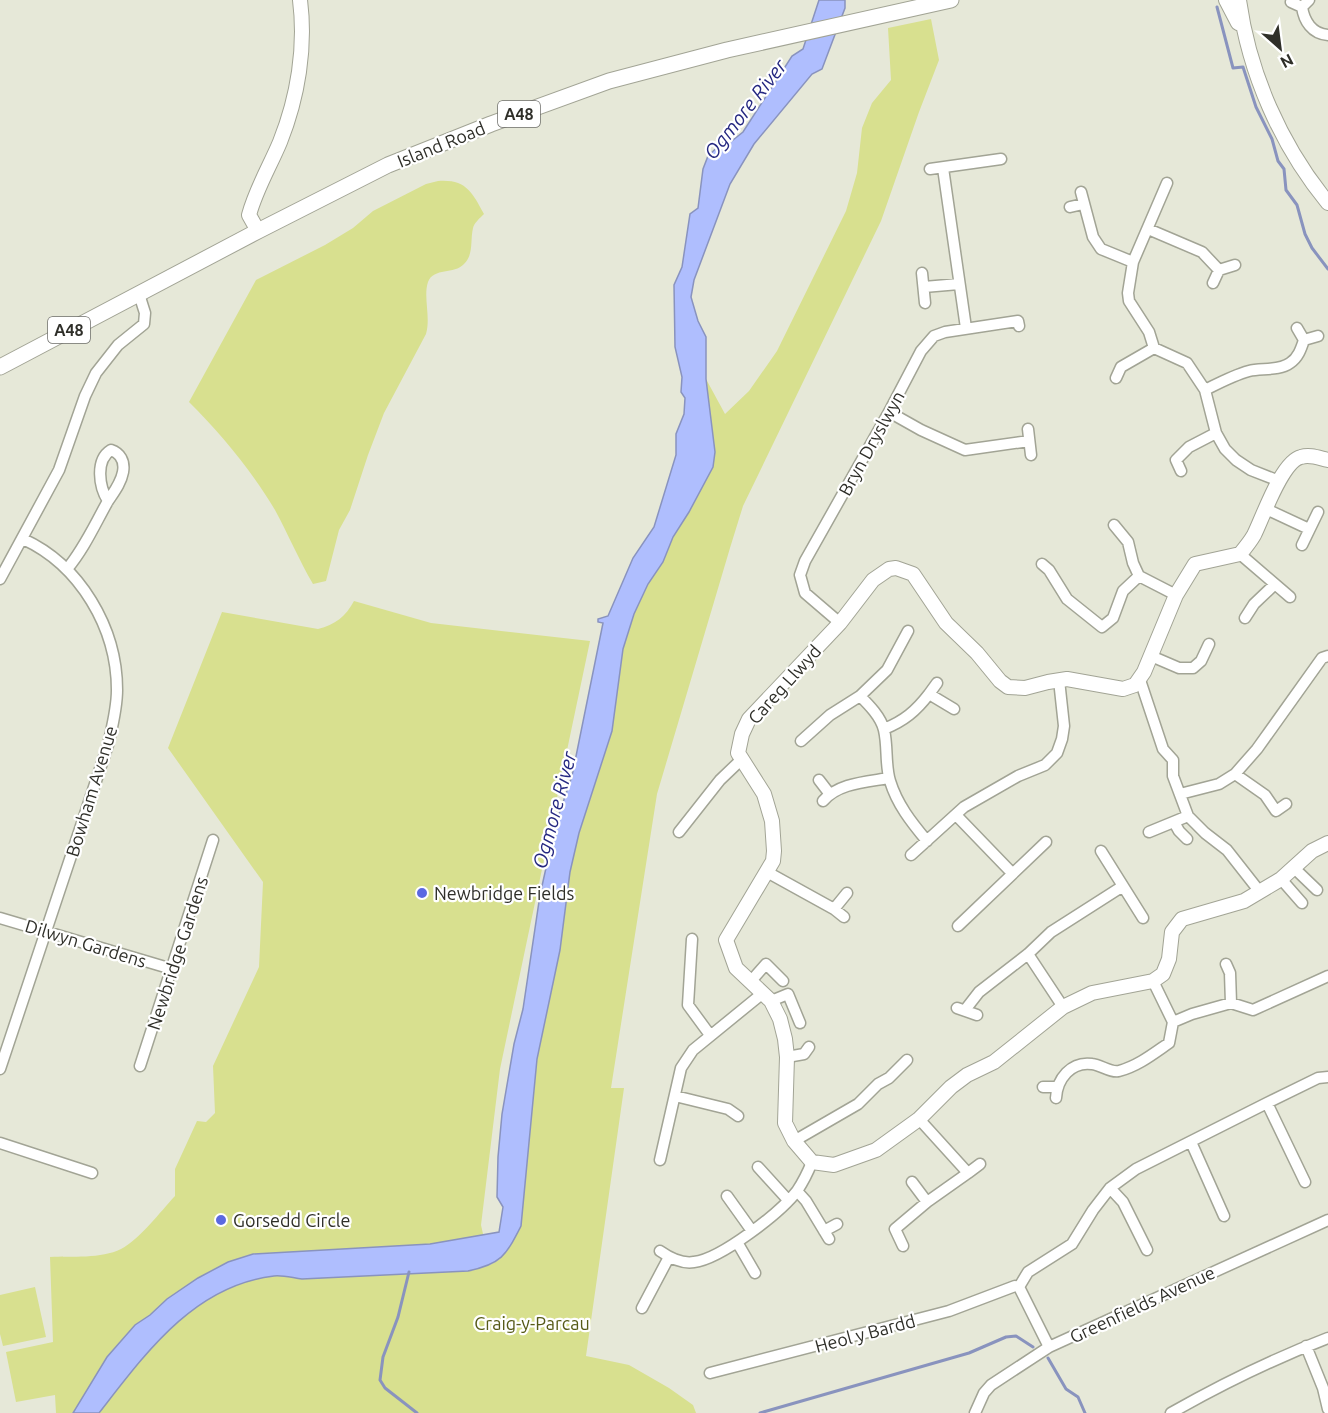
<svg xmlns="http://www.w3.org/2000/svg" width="1328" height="1413" font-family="Ubuntu,sans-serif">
	<rect width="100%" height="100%" fill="#e6e8d8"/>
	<path fill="#d8e08f" d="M931 19 939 60 919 112 881 221 743 506 730 548 657 794 611 1088H624L586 1356 629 1365 669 1388 693 1405 696 1413H56L55 1395 16 1402 6 1352 53 1342 50 1257C72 1256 101 1259 121 1249 140 1239 160 1212 175 1196V1169L197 1121 206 1122 215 1113 213 1066 259 967 263 882 168 748 222 612 318 629C335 625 346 616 354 601L431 623 590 641 500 1069 481 1225 490 1265 500 1259 528 1139 537 1059 560 950 570 872 579 833 612 731 623 649 634 614 648 584 663 562 673 537 689 512 713 467 715 452 706 379 725 414 749 391 777 351 846 211 857 173 862 128 872 103 891 80 888 28Z
		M438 181C466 179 472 192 484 214 480 218 474 223 473 228 470 241 474 254 464 264 454 275 434 267 428 282 423 297 431 317 426 334L384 413 368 455 350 510 339 530 326 581 313 584C299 560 288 534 275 510 251 470 222 435 189 402L256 280 325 245 353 228 373 211 426 184Z
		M35 1287 46 1337 3 1346 0 1334V1295Z"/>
	<path fill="#afbefe" stroke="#8993be" stroke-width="1.5" d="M819 0H845V8L822 69 812 74 754 144 730 184 694 280 691 297 698 321 706 337V379L715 452 713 467 689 512 673 537 663 562 648 584 634 614 623 649 612 731 579 833 570 872 560 950 537 1059 521 1226C506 1255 502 1264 468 1271L302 1279C293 1278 283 1275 274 1276 194 1285 145 1354 99 1413H73L107 1357 135 1325 150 1315 167 1299 198 1278 228 1262 253 1254 430 1244 499 1232 503 1207 497 1197 498 1157 502 1114 514 1044 523 1009 540 895 556 823 572 776 603 623 598 622V619L608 616 633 558 654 527 676 455V434L684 414 685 398 681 392 682 377 675 347 674 285 682 267 690 214 698 208 703 169 708 156 725 140 728 144 743 132 792 56 803 49Z"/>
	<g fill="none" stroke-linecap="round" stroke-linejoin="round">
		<path stroke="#8993be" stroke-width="3" d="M1217 7 1233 68 1243 67 1256 107 1272 139 1278 161 1284 169 1286 190 1297 205 1305 234 1312 248 1328 269
			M409 1272 398 1317 383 1357 380 1380 385 1388 417 1413
			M1048 1358 1066 1389 1078 1397 1085 1413
			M760 1413 969 1353 1006 1337 1016 1336 1033 1347"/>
		<g stroke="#a2a495" stroke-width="13">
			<path id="street" d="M1309 0 1302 7C1304 21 1312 34 1328 35
				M1291 2 1302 7
				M943 168 966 328
				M930 169 1001 159
				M1167 183 1133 262 1128 293 1129 301 1149 332 1154 348 1187 363 1205 390 1216 433 1225 449 1236 460 1251 470 1279 481
				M1081 192 1093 237 1101 249 1133 262
				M1070 207 1083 204
				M1148 229 1202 252 1219 270 1235 265
				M922 273 925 303
				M1213 283 1219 270
				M924 287 959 284
				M1297 328 1304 340
				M1304 340 1318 336
				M1116 378 1121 367 1154 348
				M1205 390C1219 383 1234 375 1249 371 1261 368 1279 371 1290 363 1298 358 1301 349 1304 340
				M889 412 921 430 965 450 1029 441
				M1028 429 1031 455
				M1181 471 1176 460 1189 447 1216 433
				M1266 509 1309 529
				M1114 525 1128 542 1133 563 1139 576 1176 595
				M1302 545 1318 512
				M1240 554 1290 597
				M1042 564 1049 570 1067 599 1102 627 1113 618 1123 591 1139 576
				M67 569C84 549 95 524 108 501 114 492 121 483 123 472 125 461 120 453 111 450 95 460 99 487 108 501
				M0 579 59 470 85 396 96 373 118 345 144 324 145 313 139 294
				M1245 618 1254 604 1275 584
				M840 623 805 593 800 575 805 561 889 412 921 351 934 336 945 332 1018 321 1019 326
				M1151 656 1179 668H1193L1201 661 1209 644
				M1140 680 1163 749 1173 760V776L1188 816 1205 833 1227 850 1260 892
				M929 694 937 683
				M860 696C869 705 881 717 884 730 888 747 885 765 890 781 897 804 911 822 927 841
				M884 729C904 721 916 711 929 694L954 709
				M801 741 830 715 860 696 887 670 908 631
				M1235 774 1265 795 1276 811 1286 804
				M819 780 829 793
				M1180 794 1219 784 1235 774 1257 749 1322 658 1328 656
				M823 801C838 783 866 782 889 778
				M956 815 1012 873
				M1174 822 1179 831 1187 839
				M679 832 720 780 742 759
				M1149 832 1188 816
				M1101 851 1143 918
				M911 855 964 807 1018 776 1045 765 1057 753 1062 739 1064 726 1059 680
				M1293 867 1317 890
				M767 872 834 909 844 917
				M1281 879 1302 903
				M834 909 847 893
				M0 918 172 969
				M958 926 1046 842
				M692 939 688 1005 710 1035
				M1028 954 1063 1007
				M1226 964 1230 973 1231 1003
				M751 981 766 964 783 981
				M771 1001 788 994 800 1023
				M957 1008 977 1015
				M965 1010 979 992 1028 954 1051 932 1123 886
				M1173 1022 1192 1014 1231 1003 1253 1010 1328 976
				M787 1057 804 1054 809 1047
				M140 1066 213 840
				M0 1069 108 745C112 727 117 709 117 690 117 628 80 565 23 539
				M1043 1087H1057
				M675 1096 728 1109 738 1116
				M1056 1098C1057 1079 1071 1061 1092 1064 1101 1065 1111 1073 1119 1071 1138 1066 1153 1054 1169 1043L1173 1022 1153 981
				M1267 1103 1305 1182
				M794 1141 858 1104 878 1084 889 1078 907 1060
				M1191 1142 1224 1216
				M0 1143 92 1173
				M660 1160 681 1068 693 1050 763 993
				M758 1167 788 1200
				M968 1173 980 1164
				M912 1182 927 1202 968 1173 919 1119
				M1110 1188 1123 1202 1147 1250
				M797 1191 806 1201 829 1239
				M727 1196 752 1231
				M824 1231 837 1224
				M737 1242 755 1273
				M903 1246 895 1229 927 1202
				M660 1251C670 1258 682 1264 694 1262 721 1259 781 1212 797 1191 803 1182 808 1172 812 1162
				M642 1308 669 1257
				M1306 1346 1323 1388 1328 1409
				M1049 1347 1019 1287 1028 1272 1072 1244 1093 1210 1110 1188 1136 1169 1267 1103 1318 1078 1328 1077
				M710 1373 949 1311 1015 1286 1019 1287
				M975 1413 984 1393 991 1385 1049 1347 1328 1220
				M1171 1413C1222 1384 1273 1359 1328 1338"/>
		</g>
		<g stroke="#a2a495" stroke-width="16">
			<path id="secondary" d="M1226 0 1238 23
				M1239 0C1249 73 1281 146 1328 203
				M258 231 249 215C256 189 270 166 280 142 298 97 306 47 300 0
				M1328 460C1319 458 1310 454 1301 457 1282 461 1263 517 1254 535 1250 542 1245 548 1240 554L1195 564 1176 595 1144 672 1135 685 1123 689 1067 679 1048 682 1025 688 1008 687 1000 681 977 653 946 623 913 574 896 568 889 569 873 580 840 623 749 719 742 734 738 753 764 794 772 821 774 851 773 861 726 940 736 968 771 1001 780 1019 785 1039 787 1057 785 1123 794 1141 812 1162 834 1165 876 1150 919 1119 951 1087 967 1075 994 1062 1063 1007 1092 993 1153 981 1163 974 1169 959 1172 932 1182 919 1244 901 1281 879 1312 851 1328 843"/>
		</g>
		<g stroke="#a2a495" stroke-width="17">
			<path id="primary" d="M0 367 258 231 388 165 491 124 609 81 727 50 951 0"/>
		</g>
		<use href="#street" stroke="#fff" stroke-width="10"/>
		<use href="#secondary" stroke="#fff" stroke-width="14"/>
		<use href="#primary" stroke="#fff" stroke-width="15"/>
	</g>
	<g fill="#5b69e1" stroke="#fff" stroke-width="2">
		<circle cx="422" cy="893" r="6"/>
		<circle cx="221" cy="1220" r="6"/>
	</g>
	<g text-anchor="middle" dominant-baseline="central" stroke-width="4.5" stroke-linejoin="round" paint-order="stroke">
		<g fill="#fff" stroke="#6d6d69" stroke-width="1.5">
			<rect x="498" y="101" width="42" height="26" rx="4.5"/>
			<rect x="48" y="317" width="42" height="26" rx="4.5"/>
		</g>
		<g font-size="16" font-weight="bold" fill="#2f2f29">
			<text x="519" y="114">A48</text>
			<text x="69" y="330">A48</text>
		</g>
		<g font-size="18" fill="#2f2f29" stroke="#fff">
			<text transform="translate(441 144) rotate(-22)">Island Road</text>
			<text transform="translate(871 443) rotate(-61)">Bryn Dryslwyn</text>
			<text transform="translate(784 684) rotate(-48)">Careg Llwyd</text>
			<text transform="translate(91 791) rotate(-73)">Bowham Avenue</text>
			<text transform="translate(86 943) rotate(17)">Dilwyn Gardens</text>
			<text transform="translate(177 953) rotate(-72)">Newbridge Gardens</text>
			<text transform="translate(1142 1304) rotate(-25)">Greenfields Avenue</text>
			<text transform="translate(865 1333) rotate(-15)">Heol y Bardd</text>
		</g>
		<g font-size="18" fill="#2f2f29" stroke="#fff" text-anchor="start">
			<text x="434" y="893">Newbridge Fields</text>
			<text x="233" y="1220">Gorsedd Circle</text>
		</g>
		<g font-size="18" fill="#565a17" stroke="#fff">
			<text x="532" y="1323">Craig-y-Parcau</text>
		</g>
		<g font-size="20" font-style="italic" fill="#252881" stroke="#fff">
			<text transform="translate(745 109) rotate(-52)">Ogmore River</text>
			<text transform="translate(554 810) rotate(-75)">Ogmore River</text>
		</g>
	</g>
	<g transform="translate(1280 48) rotate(152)" stroke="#ffffff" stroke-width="4.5" paint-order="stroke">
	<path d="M0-4.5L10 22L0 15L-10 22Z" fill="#2f2f29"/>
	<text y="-9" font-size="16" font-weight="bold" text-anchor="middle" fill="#2f2f29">N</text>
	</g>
</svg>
